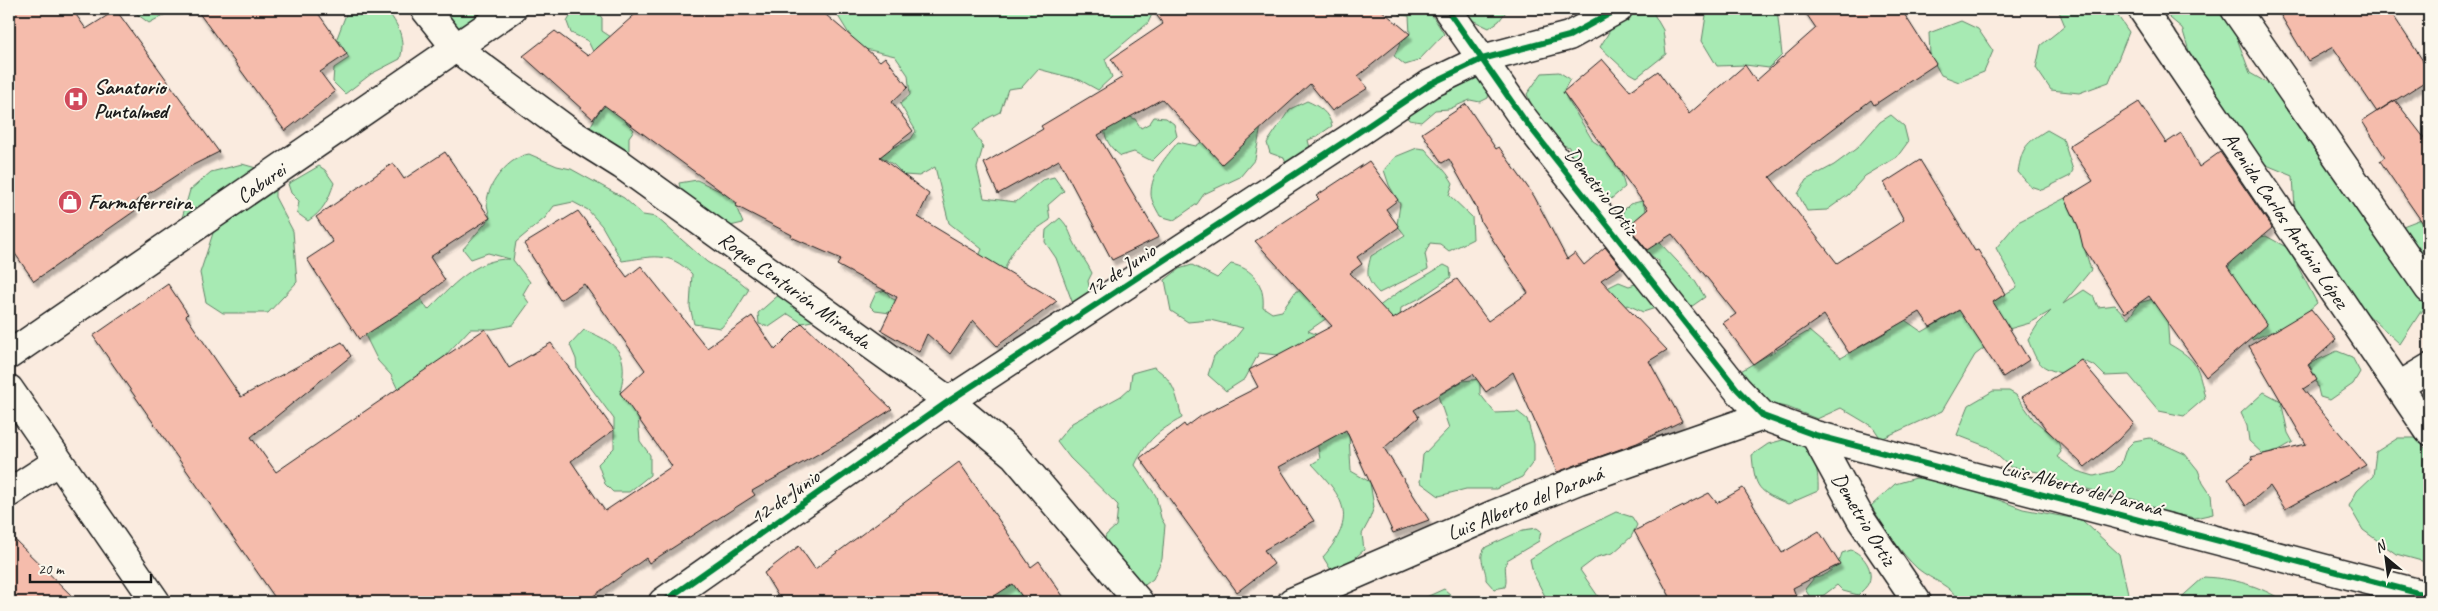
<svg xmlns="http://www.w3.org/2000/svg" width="2438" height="611" font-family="Caveat,sans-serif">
	<defs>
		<filter id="shadow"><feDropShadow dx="3" dy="5.5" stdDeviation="1" flood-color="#0004"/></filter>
	</defs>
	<rect width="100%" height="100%" fill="#faebdf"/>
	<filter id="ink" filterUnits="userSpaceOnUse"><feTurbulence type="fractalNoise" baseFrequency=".02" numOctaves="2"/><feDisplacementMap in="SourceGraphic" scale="10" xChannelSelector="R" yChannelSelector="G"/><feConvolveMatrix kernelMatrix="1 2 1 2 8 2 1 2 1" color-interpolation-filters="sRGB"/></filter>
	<g filter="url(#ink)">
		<path fill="#a7eab3" stroke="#628368" d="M130 9H175L149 23Z
			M348 9H386C398 24 406 39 400 59L371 74 345 94 333 82 334 68 349 58 337 38Z
			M425 9H485L449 45Z
			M578 9H595L602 18V31L617 41 599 64 588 41 571 33 567 22 572 13Z
			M837 9H1152L1153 12 1148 23 1105 59 1112 77 1098 90 1080 80 1038 69 1022 87 1008 89 1000 112 986 119 973 130 983 147 977 168 984 198 1016 202 1042 180 1054 177 1064 191 1048 205 1050 220C1026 236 1008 248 1003 278L976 264 982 249 949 223 935 167 919 176 904 175 894 165 878 155 911 139 916 131 900 104 910 95 908 75 895 56 857 47 835 11Z
			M1394 9C1426 9 1427 5 1444 34L1418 61 1405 65 1394 56 1401 42 1410 34 1409 16 1400 15Z
			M1465 9H1508L1499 21 1489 28 1470 19Z
			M1630 9H1651L1663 30 1666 54 1637 77 1625 70 1600 47 1618 17Z
			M1707 9H1777L1782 55 1769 68 1745 65 1717 66 1702 41Z
			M2058 9H2113L2129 32 2109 82 2079 93 2051 90 2036 68 2041 45 2065 26Z
			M2159 9H2226L2250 73 2293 98 2429 299 2400 344 2340 289 2296 227 2293 176 2252 159 2201 91 2182 28Z
			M1961 21 1978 29 1993 51 1984 72 1959 82 1941 75 1930 55 1929 33Z
			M1440 66 1492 75 1488 98 1480 102 1470 100 1449 109 1435 110 1421 122 1409 120 1402 111C1403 85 1414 70 1440 66Z
			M1559 72 1570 79 1563 92 1593 141 1616 156 1625 187 1611 199H1586L1573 182 1569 147 1544 139 1527 94 1542 73Z
			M1307 101C1319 106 1329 113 1332 126L1316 137 1308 140 1313 160 1287 166 1284 158 1270 153 1267 143 1290 109Z
			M608 103 620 107 623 119 634 130 629 137V151L618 155 589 129 598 113Z
			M1121 113 1135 119 1141 128 1150 123 1154 117 1166 118 1174 124 1177 136 1152 161 1134 152 1121 156C1110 148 1105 140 1104 127Z
			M1891 115 1904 126 1908 142 1897 157 1865 176 1848 195 1827 210 1807 211 1798 194 1806 180 1834 165 1857 148 1880 122Z
			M1261 126 1255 159 1240 177 1204 194 1197 204 1174 220 1160 216C1157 210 1151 201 1151 194 1151 173 1166 157 1178 142L1196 146 1215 132Z
			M2047 130 2063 139 2073 170 2070 176 2042 190 2030 186 2018 172C2022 147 2026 143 2047 130Z
			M1417 148 1425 149C1435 161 1446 170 1453 183L1449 195 1472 217 1473 239 1449 251 1440 244 1430 243 1425 254 1428 269 1379 293C1366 280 1366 274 1371 256L1405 235 1397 225 1400 204 1389 185 1384 170 1395 157Z
			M529 154 557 166 571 169 624 198 643 215 656 217 707 262 738 280 749 289 734 313 721 328 694 324 690 307 692 274C668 250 652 257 622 261L602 226 588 210 573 202 554 206 545 218 516 242 513 260 530 282 523 294 529 303 513 325 493 329H470L443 358 399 392 391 375 378 361 365 335 413 292 421 299 428 310C450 288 475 258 510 259L488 253 471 259 463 249 490 218C489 213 487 207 487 202 488 182 510 157 529 154Z
			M242 164 260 169 275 185V197L293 231 297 282 268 313H223L206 302 200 273 214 230 192 231 182 218 190 190 211 172Z
			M319 166 325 170 334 183C328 201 323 211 308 221L297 213 299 201 291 193 288 184Z
			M697 180 732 197 743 223 726 227 682 196 679 183Z
			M2065 198 2078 226 2091 270 2063 304 2084 290 2093 296 2098 307 2115 305 2128 319 2139 303 2153 299 2167 316 2169 344C2199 361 2198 367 2205 398L2184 416 2159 411 2129 375 2105 376 2095 366 2081 360 2061 373C2037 367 2037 361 2028 340L2038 324 2051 311 2030 323 2009 329 1975 355 1942 411 1881 439 1873 427 1841 408 1817 419 1787 407 1763 403 1739 372 1809 331 1841 358 1885 333 1902 318 1922 332 1970 304 1984 307 2017 287 1996 248 2018 222Z
			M1642 201 1661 244 1693 278 1705 297 1681 314 1659 307 1643 312 1628 305 1610 315 1573 305 1619 282 1629 286 1645 281 1658 295 1659 261 1624 237 1623 211 1630 204Z
			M2429 216V283L2398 237 2403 226Z
			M1060 218C1069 227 1069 232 1074 242 1079 253 1087 262 1092 273L1088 281 1092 301 1073 304 1056 258 1045 242 1046 230Z
			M2266 236 2288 248 2317 303 2297 321 2252 340 2227 311 2215 284 2250 239Z
			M1231 264C1253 268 1265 285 1263 307L1272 313 1282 311 1296 291H1300L1327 318 1308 331 1318 335 1285 366 1277 355 1259 353 1245 379 1226 391 1208 375 1214 356 1232 342 1243 328 1210 320 1188 322 1171 311 1165 280 1179 269 1192 265 1217 278Z
			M1444 265 1450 268 1451 277 1420 298 1401 308 1400 317 1405 328 1371 312 1400 291Z
			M885 290 891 298 901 303 890 313 875 311 870 306 876 293Z
			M781 293 817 320 802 323 788 314 769 327 759 324 758 313Z
			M584 330C620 344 629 354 620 393L638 416 640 441 650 455V475L629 492H613L605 484 598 464 614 448V419L577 369 576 359 570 345Z
			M2337 351 2352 357 2360 372 2353 384 2330 400 2320 397 2315 377 2309 364Z
			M1154 367C1175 381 1176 395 1182 418 1158 431 1147 440 1135 465L1156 496 1161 518 1165 525 1162 559 1153 579 1138 590 1118 586 1093 572 1106 535 1116 526 1118 505 1070 458 1057 441 1072 423 1121 396 1130 388 1132 373Z
			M1480 379V394L1495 413 1518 412 1527 419 1534 444V461L1522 477 1496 489H1466L1439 496 1420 482 1423 455 1449 428 1438 396 1463 381Z
			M1993 391H2009L2016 395 2034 420 2058 440 2061 452 2057 457 2077 471 2094 476 2114 471 2121 464 2126 449 2134 441 2150 438 2185 454 2198 470 2203 483 2211 495 2213 514 2195 518 2165 512 2136 500 2069 485 2038 472 2010 467 1988 447 1957 435 1969 405Z
			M2264 392 2281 401 2288 433 2293 442 2279 450 2263 454 2249 441 2247 426 2241 413Z
			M1333 421 1349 436 1351 471 1370 482 1374 507 1369 521 1362 534 1364 550 1349 563 1331 570 1323 557C1358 517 1344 498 1312 464L1320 459 1316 436Z
			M1790 438C1814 444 1819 469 1818 491L1788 504C1758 491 1755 489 1752 455L1768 444Z
			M2398 438H2415L2429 452V563L2396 554 2363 530 2349 506 2357 491 2373 476 2376 452Z
			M1916 478 1950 482 2023 509 2082 520 2119 554 2130 602H1960C1950 584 1933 581 1918 569 1899 552 1885 527 1871 506L1895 484Z
			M1616 512 1632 517 1637 525 1631 537 1613 553 1597 557 1580 570 1602 602H1548L1533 573 1530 559 1563 538Z
			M1537 528 1541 531 1539 541 1507 560C1503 569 1508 577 1505 587L1494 589 1486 580C1487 568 1476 558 1486 547L1523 530Z
			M1851 550C1863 554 1874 569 1869 582 1867 587 1862 591 1858 595L1843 591 1837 585 1824 595 1811 599 1805 589 1814 578C1827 577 1839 566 1842 553Z
			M2204 577C2237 579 2257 585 2286 602H2176Z
			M1011 580 1027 602H991L989 594Z
			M1444 589 1459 602H1395L1398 600 1422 599Z"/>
		<path fill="#f5bcac" stroke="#1c1c1c" filter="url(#shadow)" d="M9 9H72L86 29 116 10 219 152 189 167 132 204 136 210 34 281 9 245Z
			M196 9H315L347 54 320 72 335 92 285 131Z
			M641 9H819L880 61 885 57 908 87 892 102 913 131 880 157 929 194 918 217 1057 301 997 346 973 320 950 354 927 334 919 352 881 330 897 297 837 265 841 259 791 237 792 235 736 206 737 203 604 105 593 119 523 56 555 31 588 56Z
			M1152 9H1380L1410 34 1358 76 1368 88 1332 111 1310 84 1222 164 1162 99 1098 135 1159 237 1112 260 1059 160 998 194 984 163 1043 129 1041 126 1123 77 1111 59 1163 24Z
			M1803 9H1901L1936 64 1874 105 1871 100 1770 177 1837 263 1904 220 1884 183 1920 160 1975 251 1978 250 2005 294 1993 302 2029 360 2003 377 1959 310 1930 327 1920 312 1849 353 1824 315 1753 364 1723 323 1736 314 1672 234 1647 250 1628 226 1648 209 1563 92 1602 59 1630 91 1658 71 1689 114 1745 65 1756 81 1816 28Z
			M2277 9H2389L2429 70V79L2377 112 2333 47 2308 61Z
			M2395 100 2429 144V232L2380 161 2385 157 2362 121Z
			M2139 102 2166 143 2181 133 2199 167 2220 152 2272 228 2227 266 2267 325 2206 377 2149 296 2125 313 2083 247 2078 226 2065 198 2093 181 2069 146Z
			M1466 104 1496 149 1499 147 1534 196 1567 259 1575 253 1584 265 1605 247 1621 267 1601 280 1667 350 1649 361 1682 421 1637 443 1557 472 1513 372 1486 392 1473 374 1414 410 1419 417 1384 448 1429 520 1393 533 1346 430 1279 467 1314 521 1264 550 1274 564 1237 592 1140 458 1184 424 1186 427 1201 416 1258 387 1249 370 1332 326 1255 241 1319 199 1316 196 1369 161 1398 200 1386 209 1399 227 1357 257 1362 264 1350 273 1393 319 1457 279 1488 321 1528 293 1481 222 1476 207 1449 159 1442 163 1422 133Z
			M445 152 490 218 430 257 445 280 421 299 359 339 307 259 333 242 316 217 393 163 404 179Z
			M578 211 627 277 641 266 707 348 752 316 775 350 802 323 892 409 845 439 752 491 755 495 649 563 646 558 585 602H278L93 336 168 284 188 314 186 316 241 397 342 342 351 356 251 437 276 472 485 329 509 368 551 343 614 430 571 461 605 511 672 466 620 393 645 370 584 284 560 300 524 244Z
			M2311 309 2336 340 2308 365 2317 380 2303 389 2366 465 2285 509 2270 486 2246 506 2228 478 2253 460 2251 457 2306 444 2249 346Z
			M2081 360 2134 423 2118 440 2085 467 2046 429 2022 397Z
			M959 462 1031 567 1039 561 1067 602H1026L1013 584 985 602H770L778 596 764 573 799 546 815 569Z
			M1743 488 1782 553 1819 531 1840 564 1793 588 1798 602H1673L1634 531 1709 493 1717 503Z
			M9 534 78 602H9Z"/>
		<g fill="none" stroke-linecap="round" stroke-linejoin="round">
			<g stroke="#1c1c1c" stroke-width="31">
				<path id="street" d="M425 9 456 48 571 133 622 165 949 401 1014 455 1139 602
					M1447 9 1523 118 1737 389 1763 416 1815 435 2429 596
					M2142 9 2429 431
					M2235 9 2429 289
					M9 355 512 9
					M2399 386 2429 368
					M1815 435 1862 521 1917 602
					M9 493 57 462
					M663 602 949 401 1350 138 1430 84 1482 59 1569 36 1618 9
					M1292 602 1495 514 1579 480 1763 416"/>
			</g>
			<g stroke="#1c1c1c" stroke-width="31">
				<path id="primary" d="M9 389 156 602"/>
			</g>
			<use href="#street" stroke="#fbf7ec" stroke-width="28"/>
			<use href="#primary" stroke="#fbf7ec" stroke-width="28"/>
			<g stroke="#fbf7ec" stroke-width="9">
				<path id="cycleway" d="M1447 9 1523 118 1737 389 1763 416 1815 435 2429 596
					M663 602 949 401 1350 138 1430 84 1482 59 1569 36 1618 9"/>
			</g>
			<use href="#cycleway" stroke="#00873e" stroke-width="6"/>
		</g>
	</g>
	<defs>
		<g id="hospital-disc" transform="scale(1.25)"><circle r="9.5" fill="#d1495b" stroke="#fbf7ec"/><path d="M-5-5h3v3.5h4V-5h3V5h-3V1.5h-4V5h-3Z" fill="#fff"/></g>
		<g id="shop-disc" transform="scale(1.25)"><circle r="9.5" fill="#d1495b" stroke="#fbf7ec"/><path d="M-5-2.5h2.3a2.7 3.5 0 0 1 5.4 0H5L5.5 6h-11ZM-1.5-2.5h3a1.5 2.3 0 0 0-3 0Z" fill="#fff"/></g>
	</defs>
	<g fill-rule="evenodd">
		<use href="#hospital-disc" x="76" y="99"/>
		<use href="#shop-disc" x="70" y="202"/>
	</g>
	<g text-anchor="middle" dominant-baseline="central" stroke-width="4" stroke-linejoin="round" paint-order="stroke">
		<g font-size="21" font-weight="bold" fill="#1c1c1c" stroke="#fbf7ec" text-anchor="start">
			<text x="94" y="87">Sanatorio<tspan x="94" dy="24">Puntalmed</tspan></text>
			<text x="88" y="202">Farmaferreira</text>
		</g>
		<g font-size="21" fill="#1c1c1c" stroke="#fbf7ec">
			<text transform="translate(261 183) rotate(-35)">Caburei</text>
			<text transform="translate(1602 191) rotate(52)">Demetrio Ortiz</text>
			<text transform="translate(2286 220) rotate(56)">Avenida Carlos António López</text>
			<text transform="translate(1120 270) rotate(-33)">12 de Junio</text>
			<text transform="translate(795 290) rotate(36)">Roque Centurión Miranda</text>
			<text transform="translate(2082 488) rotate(15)">Luis Alberto del Paraná</text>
			<text transform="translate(785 497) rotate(-35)">12 de Junio</text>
			<text transform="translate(1525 503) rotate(-22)">Luis Alberto del Paraná</text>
			<text transform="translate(1864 519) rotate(59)">Demetrio Ortiz</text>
		</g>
	</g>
	<rect width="2438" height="611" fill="none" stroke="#fbf7ec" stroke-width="30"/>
	<rect x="15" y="15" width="2408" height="581" fill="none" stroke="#1c1c1c" stroke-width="2" filter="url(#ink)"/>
	<g transform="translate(2386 558) rotate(331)" stroke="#fbf7ec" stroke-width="4" paint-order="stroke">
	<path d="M0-4L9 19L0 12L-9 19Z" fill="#1c1c1c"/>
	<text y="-8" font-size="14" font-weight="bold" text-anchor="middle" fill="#1c1c1c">N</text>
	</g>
	<path d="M30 574v8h121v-8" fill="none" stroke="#1c1c1c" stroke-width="2.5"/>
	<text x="38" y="574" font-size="15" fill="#1c1c1c" stroke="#fbf7ec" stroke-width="4" paint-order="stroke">20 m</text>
</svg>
